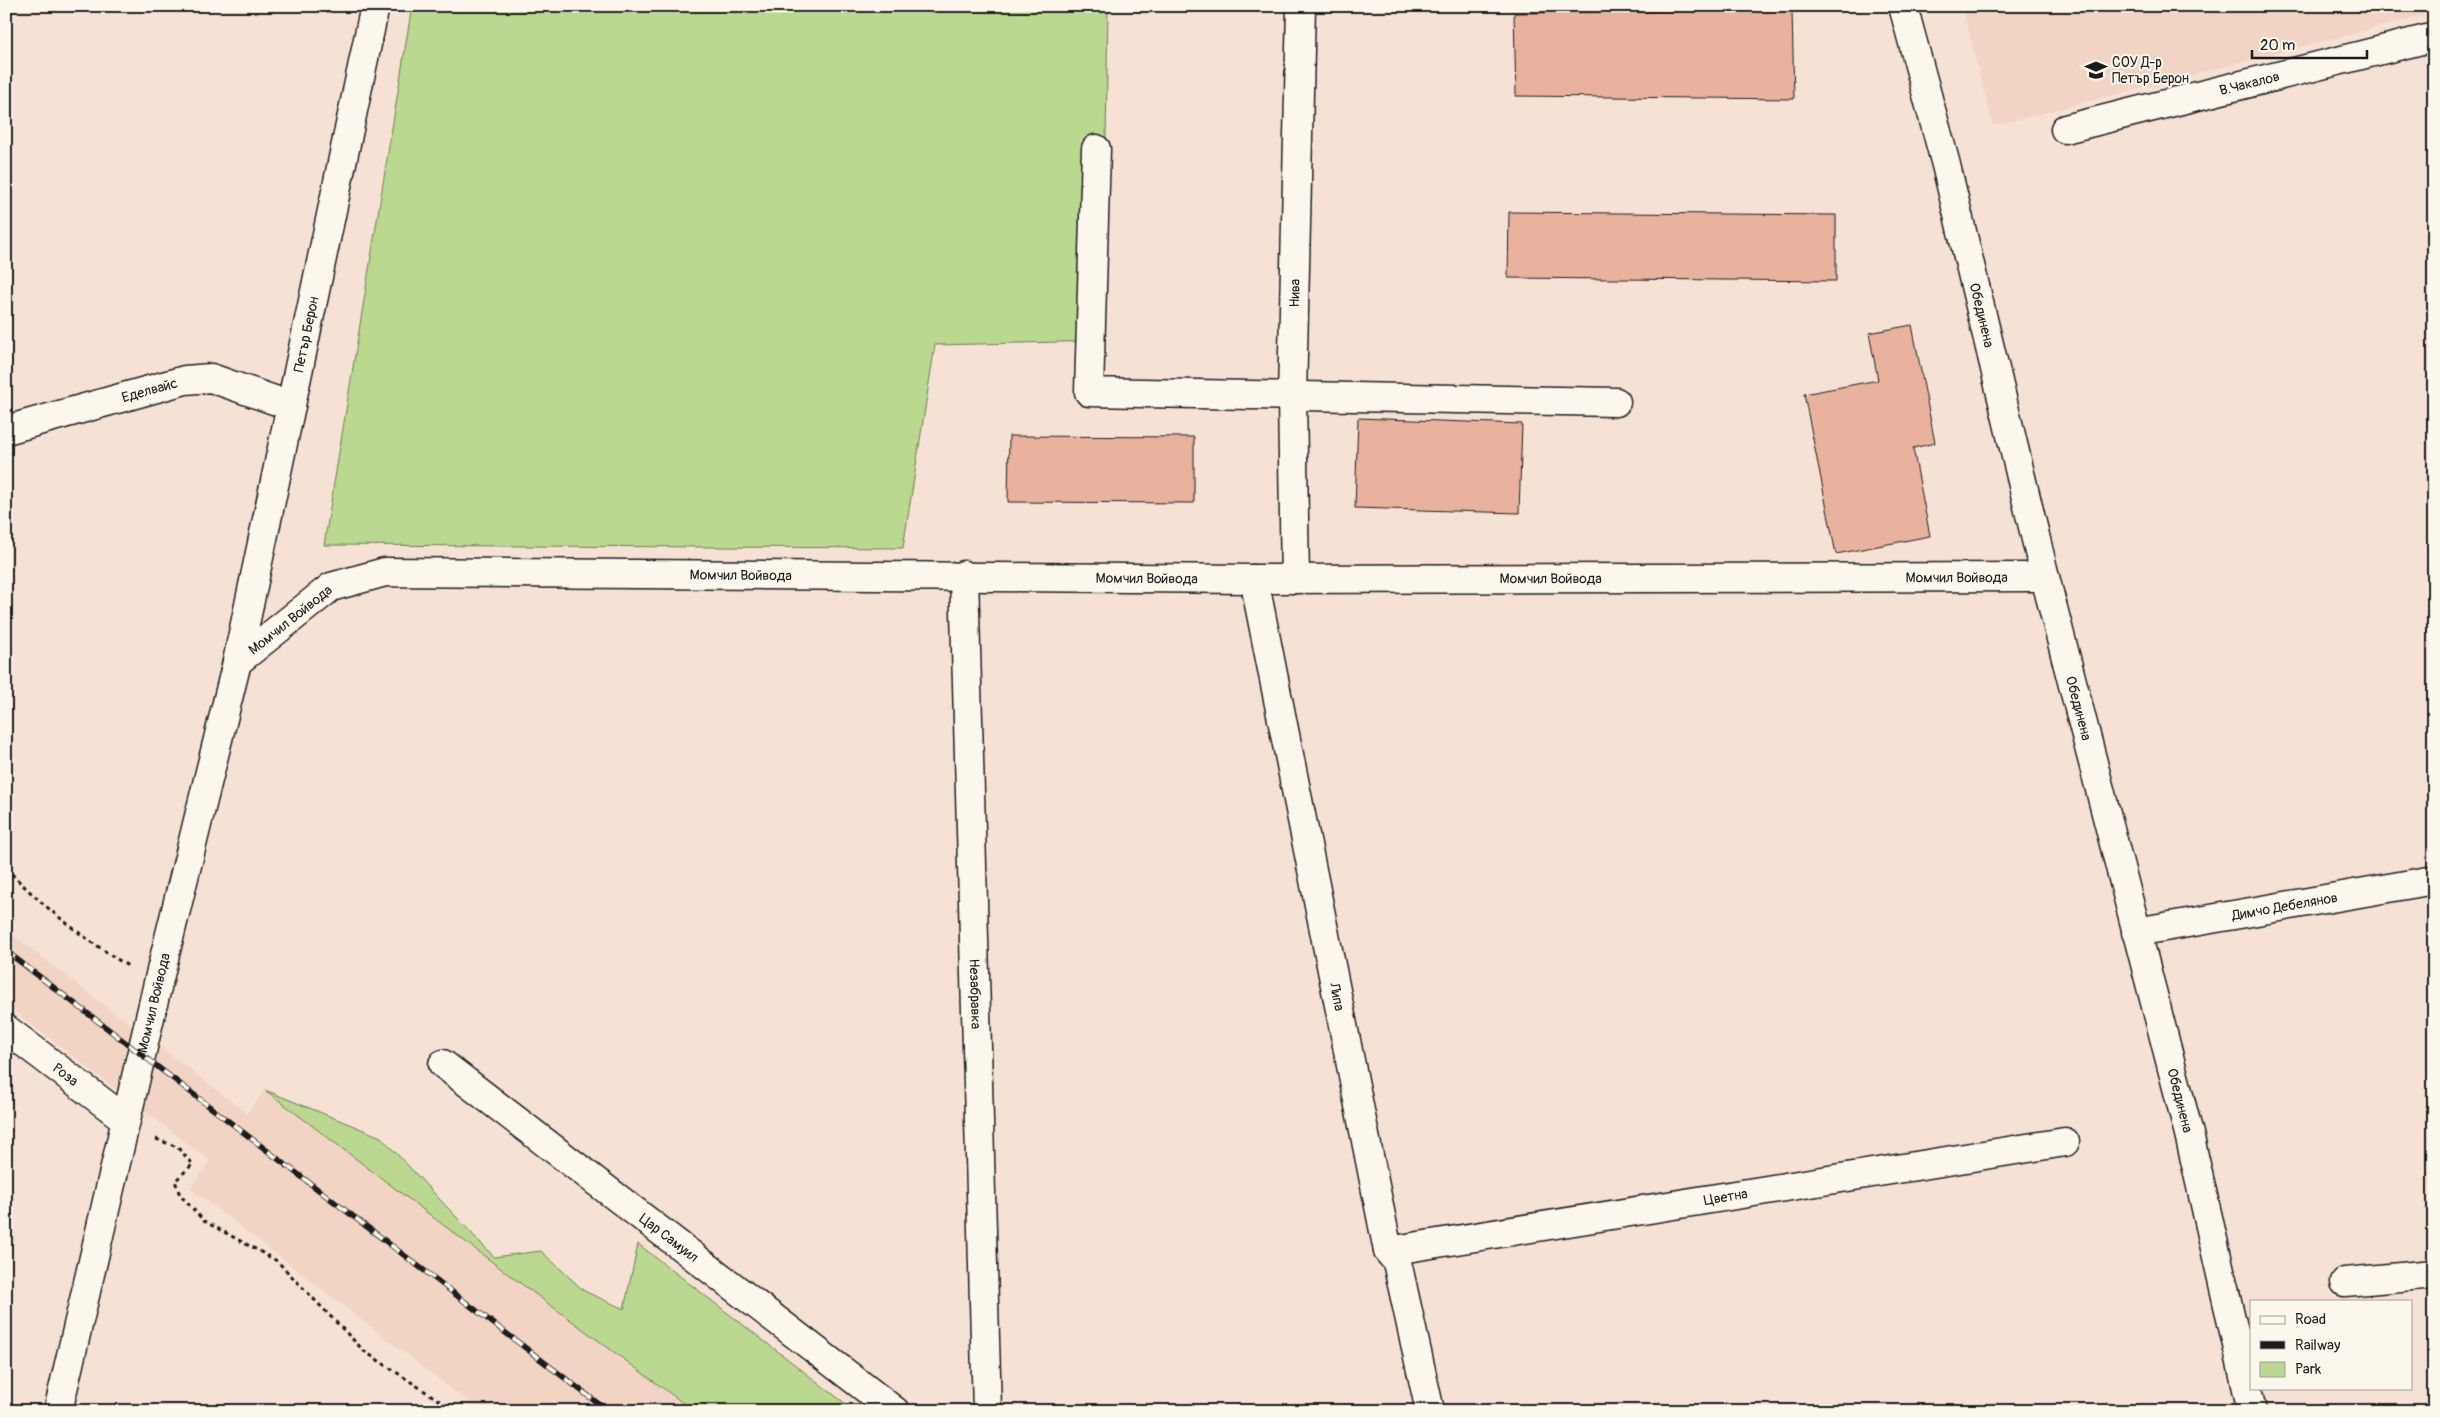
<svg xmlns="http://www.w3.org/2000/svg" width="2440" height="1417" font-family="Pangolin,sans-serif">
	<rect width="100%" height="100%" fill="#f6e2d5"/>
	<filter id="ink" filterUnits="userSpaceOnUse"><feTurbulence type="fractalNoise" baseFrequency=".02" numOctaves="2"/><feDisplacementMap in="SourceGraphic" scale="10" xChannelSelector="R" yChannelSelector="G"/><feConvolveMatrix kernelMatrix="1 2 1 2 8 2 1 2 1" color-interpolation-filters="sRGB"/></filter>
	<g filter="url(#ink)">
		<path fill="#f2d4c5" d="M1962 6H2434V13L1993 126Z
			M6 930 247 1113 265 1090 504 1271 694 1411H480L190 1188 210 1161 6 1005Z"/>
		<path fill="#bbd890" stroke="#6c7a56" d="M412 6H1108L1103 341 935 345 903 548 324 545Z
			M265 1090 381 1137 494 1257 541 1251 584 1291 624 1309 638 1244 855 1411H694L504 1271Z"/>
		<path fill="#e9b29f" stroke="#1c1c1c" d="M1792 10 1794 99 1516 96 1514 13Z
			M1509 212 1836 215V281L1508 278Z
			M1912 325 1935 443 1913 448 1930 536 1836 554 1804 394 1878 380 1869 333Z
			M1358 418 1522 424 1519 513 1355 508Z
			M1009 436 1194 437V503L1008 502Z"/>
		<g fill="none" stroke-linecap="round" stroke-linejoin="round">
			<g stroke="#1c1c1c" stroke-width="31">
				<g id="street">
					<path id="s1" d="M2065 129 2434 37"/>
					<path d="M1096 149 1089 392 1616 402"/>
					<path id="s2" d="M6 430 185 380 211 378 291 406"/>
					<path id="s3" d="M964 575 987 1411"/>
					<path id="s4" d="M1254 579 1388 1251 1397 1262 1430 1411"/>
					<path id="s5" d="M1295 579 1292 397 1301 6"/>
					<path id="s6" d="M237 662 331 587 385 572 1254 579 2045 577"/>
					<path id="s7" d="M2136 932 2434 880"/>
					<path id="s8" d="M6 1029 126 1120"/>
					<path id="s9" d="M443 1064 895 1411"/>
					<path id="s10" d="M1388 1251 2065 1142"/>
					<path d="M2345 1282 2434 1274"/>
				</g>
			</g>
			<g stroke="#1c1c1c" stroke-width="31">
				<g id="secondary">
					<path id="s11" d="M1903 6 1946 165 2045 577 2189 1134 2252 1411"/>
					<path id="s12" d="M58 1411 158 983 237 662 375 6"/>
				</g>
			</g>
			<path stroke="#1c1c1c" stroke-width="3" stroke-dasharray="4 4" stroke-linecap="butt" d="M6 868C43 907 83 938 128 966
				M156 1139 177 1147 193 1164 175 1181 180 1195 204 1221 277 1261 364 1351 455 1411"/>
			<use href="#street" stroke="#fbf7ec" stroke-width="28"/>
			<use href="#secondary" stroke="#fbf7ec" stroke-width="28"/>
			<g stroke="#1c1c1c" stroke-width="5.5">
				<path id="rail" d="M6 951 608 1411"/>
			</g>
			<use href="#rail" stroke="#fbf7ec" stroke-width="4" stroke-dasharray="11" stroke-linecap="butt"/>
		</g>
	</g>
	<defs>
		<g id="school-bare" transform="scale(1.725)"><path d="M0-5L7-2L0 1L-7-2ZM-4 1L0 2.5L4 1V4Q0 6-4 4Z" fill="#1c1c1c" stroke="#fbf7ec" stroke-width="2.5" paint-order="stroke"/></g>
	</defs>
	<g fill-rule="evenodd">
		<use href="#school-bare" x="2096" y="70"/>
	</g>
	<g text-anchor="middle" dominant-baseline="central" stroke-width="4" stroke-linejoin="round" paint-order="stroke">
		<g font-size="14" fill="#1c1c1c" stroke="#fbf7ec" text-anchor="start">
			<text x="2112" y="62">СОУ Д-р<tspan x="2112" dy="16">Петър Берон</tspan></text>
		</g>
		<g font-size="14" fill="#1c1c1c" stroke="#fbf7ec">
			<text stroke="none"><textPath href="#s1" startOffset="190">В.Чакалов</textPath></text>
			<text stroke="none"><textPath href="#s5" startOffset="286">Нива</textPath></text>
			<text stroke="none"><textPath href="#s11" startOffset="319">Обединена</textPath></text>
			<text stroke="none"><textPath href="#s12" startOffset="1105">Петър Берон</textPath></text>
			<text stroke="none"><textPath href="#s2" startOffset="149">Еделвайс</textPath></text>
			<text stroke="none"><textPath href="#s6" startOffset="532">Момчил Войвода</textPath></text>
			<text stroke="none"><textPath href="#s6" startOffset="1748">Момчил Войвода</textPath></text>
			<text stroke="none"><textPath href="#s6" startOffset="938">Момчил Войвода</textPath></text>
			<text stroke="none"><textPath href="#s6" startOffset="1342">Момчил Войвода</textPath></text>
			<text stroke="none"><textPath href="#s6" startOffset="68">Момчил Войвода</textPath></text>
			<text stroke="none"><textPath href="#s11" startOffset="724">Обединена</textPath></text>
			<text stroke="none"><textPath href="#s7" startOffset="151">Димчо Дебелянов</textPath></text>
			<text stroke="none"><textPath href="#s3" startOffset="419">Незабравка</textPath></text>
			<text stroke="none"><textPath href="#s4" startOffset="426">Липа</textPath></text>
			<text stroke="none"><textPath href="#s12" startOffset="419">Момчил Войвода</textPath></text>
			<text stroke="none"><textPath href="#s8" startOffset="75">Роза</textPath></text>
			<text stroke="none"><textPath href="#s11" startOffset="1129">Обединена</textPath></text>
			<text stroke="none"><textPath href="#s10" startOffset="342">Цветна</textPath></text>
			<text stroke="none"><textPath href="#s9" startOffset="285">Цар Самуил</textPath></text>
		</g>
	</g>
	<rect width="2440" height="1417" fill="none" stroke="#fbf7ec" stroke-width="25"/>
	<rect x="12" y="12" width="2415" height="1392" fill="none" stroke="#1c1c1c" stroke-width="2" filter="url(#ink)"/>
	<rect x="2250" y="1300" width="162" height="90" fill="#fbf7ec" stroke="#a29f99"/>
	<rect x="2260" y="1316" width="25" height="8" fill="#fbf7ec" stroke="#a29f99"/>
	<text x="2295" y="1324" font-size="15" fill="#1c1c1c">Road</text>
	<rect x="2260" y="1341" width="25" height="8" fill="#1c1c1c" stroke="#a29f99"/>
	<text x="2295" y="1350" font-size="15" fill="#1c1c1c">Railway</text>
	<rect x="2260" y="1362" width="25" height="15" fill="#bbd890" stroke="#a29f99"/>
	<text x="2295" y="1374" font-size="15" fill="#1c1c1c">Park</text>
	<path d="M2252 50v8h115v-8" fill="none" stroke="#1c1c1c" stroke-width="2.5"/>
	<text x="2260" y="50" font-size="15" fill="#1c1c1c" stroke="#fbf7ec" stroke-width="4" paint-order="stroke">20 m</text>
</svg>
